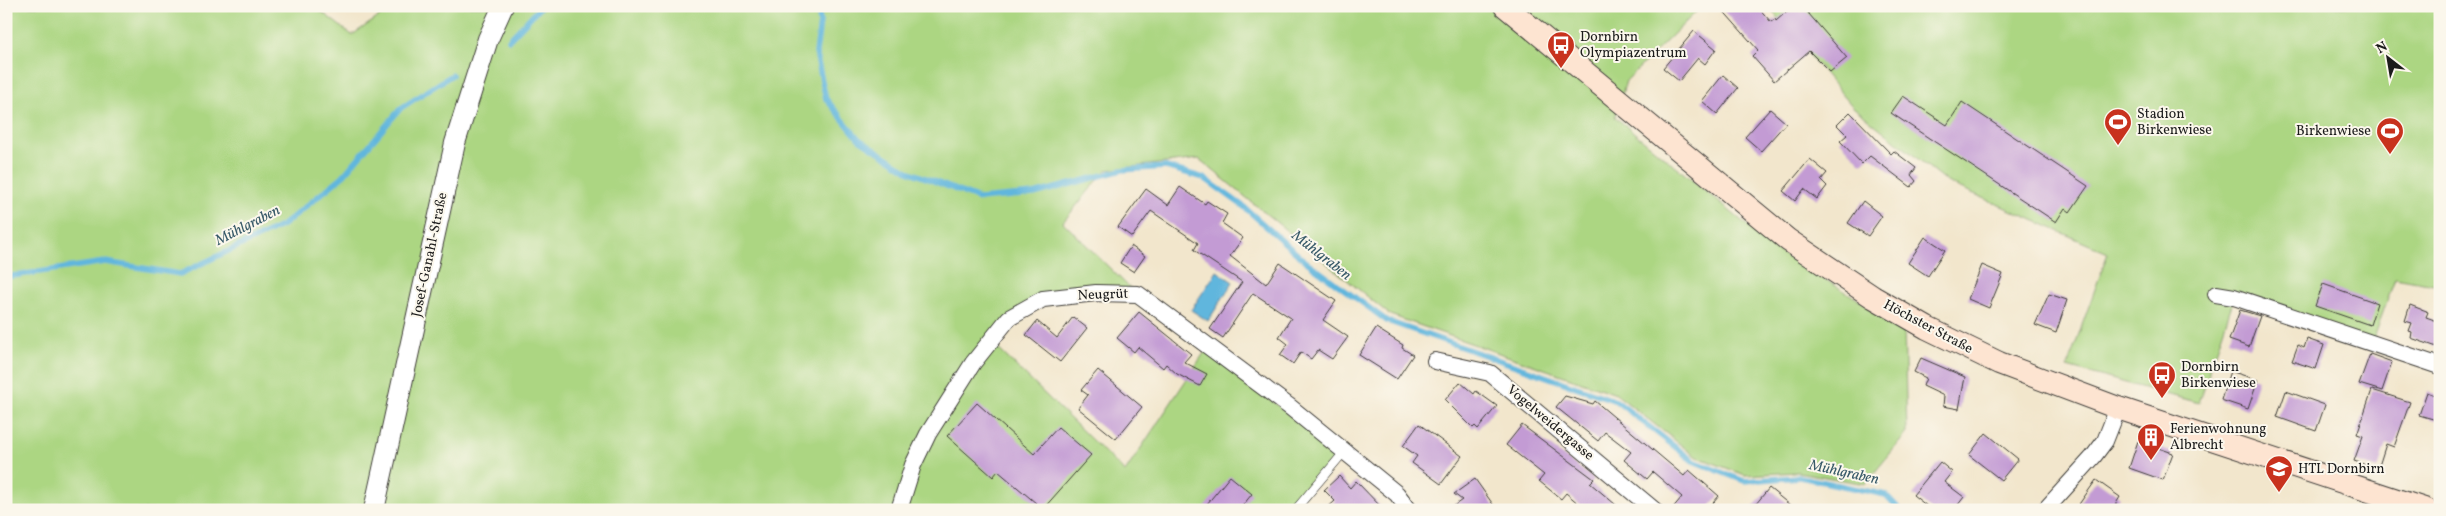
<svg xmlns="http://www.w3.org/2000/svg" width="2446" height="516" font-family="Vollkorn,serif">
	<rect width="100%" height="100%" fill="#fbf7ec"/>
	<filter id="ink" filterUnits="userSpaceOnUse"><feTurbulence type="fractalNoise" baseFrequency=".02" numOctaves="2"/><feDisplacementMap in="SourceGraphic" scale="10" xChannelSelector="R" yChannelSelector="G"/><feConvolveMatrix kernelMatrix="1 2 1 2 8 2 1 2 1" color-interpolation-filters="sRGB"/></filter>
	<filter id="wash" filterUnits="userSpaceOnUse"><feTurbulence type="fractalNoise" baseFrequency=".0096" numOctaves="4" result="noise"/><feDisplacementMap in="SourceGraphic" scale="20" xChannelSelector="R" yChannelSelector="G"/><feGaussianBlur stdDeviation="1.12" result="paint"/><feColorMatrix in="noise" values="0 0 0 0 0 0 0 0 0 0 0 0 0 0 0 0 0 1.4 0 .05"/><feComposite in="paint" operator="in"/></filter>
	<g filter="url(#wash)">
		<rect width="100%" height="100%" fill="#f2e6cc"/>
		<path fill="#acd682" stroke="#64794f" d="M6 6H314L352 35 395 6H1702L1626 81 1615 117 1781 253 1904 327 1907 433 1865 484 1798 472 1745 475 1695 456 1616 394 1390 315 1199 159 1106 170 1063 222 1134 292 1043 297 987 338 1125 472 1206 350 1340 454 1292 510H6Z
			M1768 6H2440V286L2395 278 2373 341 2233 301 2199 403 2067 367 2108 253 1947 182 1853 107Z"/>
		<path fill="#61b6dd" stroke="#3e697c" d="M1217 271 1233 282 1208 321 1191 310Z"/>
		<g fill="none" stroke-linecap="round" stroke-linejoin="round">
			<path stroke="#61b6dd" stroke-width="5.5" d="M818 6 820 22 816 53 826 99 859 139 908 171 979 199 1034 194 1122 170 1166 167 1204 178 1243 206 1304 260 1387 321 1616 401 1693 461 1744 481 1800 477 1886 495 1900 510
				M509 40 541 6
				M6 277 105 262 180 274 283 225 342 177 401 108 452 75"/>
		</g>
		<g id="blocks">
			<path fill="#c39bd4" d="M1719 6H1757L1771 22 1775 19 1776 21 1793 6H1802L1847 58 1830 72 1809 51 1774 81 1752 56 1758 50Z
				M1694 31 1716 49 1705 64 1698 58 1679 81 1663 68Z
				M1723 75 1738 88 1717 114 1702 101Z
				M1903 96 1947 125 1962 102 2088 186 2070 212 2065 208 2056 222 1891 113Z
				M1770 109 1786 123 1761 151 1745 137Z
				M1850 112 1891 154 1894 151 1916 168 1911 175 1916 181 1911 187 1870 156 1862 164 1840 141 1847 135 1837 125Z
				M1810 159 1827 173 1821 180 1827 186 1817 199 1804 189 1795 201 1783 191Z
				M1180 187 1205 204 1207 201 1227 214 1222 223 1243 238 1230 256 1266 284 1280 263 1336 301 1323 320 1348 337 1332 359 1318 350 1311 359 1301 352 1293 364 1280 355 1288 344 1279 337 1291 318 1253 293 1223 338 1210 329 1242 282 1194 250 1198 243 1151 211 1132 237 1118 227 1146 189 1168 205Z
				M1863 201 1882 216 1868 236 1848 223Z
				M1925 237 1945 250 1928 276 1908 263Z
				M1131 246 1145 256 1134 272 1120 263Z
				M1982 265 2003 274 1989 308 1968 299Z
				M2323 284 2377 303 2370 325 2315 306Z
				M2049 294 2067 300 2056 333 2035 325Z
				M2410 305 2428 312 2426 317 2440 322V338L2437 347 2411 338 2412 332 2409 331 2412 323 2405 321Z
				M2240 310 2260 316 2249 347 2229 340Z
				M1139 312 1191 354 1184 362 1207 374 1200 386 1177 374 1166 364 1163 368 1138 347 1134 352 1117 338Z
				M1073 317 1087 328 1060 362 1026 335 1037 321 1057 338Z
				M1376 328 1403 345 1402 348 1413 355 1397 379 1359 355Z
				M2307 339 2324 345 2316 369 2292 361 2298 345 2304 348Z
				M2370 354 2392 362 2382 391 2359 384Z
				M1921 358 1965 377 1959 409 1943 406 1944 396 1923 386 1926 378 1914 372Z
				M1098 370 1142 407 1116 439 1078 408 1088 395 1081 390Z
				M2230 371 2258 380 2248 409 2221 400Z
				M1460 382 1474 394 1476 391 1497 406 1478 429 1475 426 1473 428 1445 400Z
				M2372 390 2410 402 2394 447 2386 444 2378 469 2354 461 2363 436 2357 434Z
				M2286 391 2325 405 2316 431 2277 417Z
				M2427 392 2440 397V421L2419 415Z
				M1565 396 1593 404 1595 401 1684 476 1689 470 1719 496 1707 510H1671L1682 497 1653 472 1647 479 1624 460 1631 452 1605 432 1598 441 1556 407Z
				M977 403 1034 454 1058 427 1091 455 1043 509 998 471 993 477 947 436Z
				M1419 424 1462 456 1441 484 1412 463 1417 456 1403 446Z
				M1522 425 1594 479 1590 483 1622 510H1586L1566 493 1561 499 1539 481 1544 475 1506 445Z
				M1986 433 2018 459 2001 480 1969 455Z
				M2138 441 2173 453 2163 480 2129 468Z
				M1940 462 1952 472 1944 482 1964 497 1954 510H1932L1913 495Z
				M1230 476 1252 494 1239 510H1202Z
				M1339 476 1350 488 1356 481 1384 510H1325L1335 501 1324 490Z
				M1475 479 1497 510H1448L1462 500 1454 494Z
				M2096 480 2120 497 2112 510H2075Z
				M1769 488 1796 510H1751Z"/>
		</g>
	</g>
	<g filter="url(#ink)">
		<use href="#blocks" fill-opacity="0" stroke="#3c3a36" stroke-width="1"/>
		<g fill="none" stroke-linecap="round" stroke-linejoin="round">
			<g stroke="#3c3a36" stroke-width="9">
				<path id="service" d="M1295 510 1345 451"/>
			</g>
			<g stroke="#3c3a36" stroke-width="18">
				<path id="minor" d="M2216 294 2234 297 2440 366
					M1435 361 1490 373 1654 510
					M899 510 913 465 928 434 973 363 1009 318 1043 299 1096 293 1138 294 1290 407 1397 494 1409 510
					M2045 510 2093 457 2105 441 2118 408"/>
			</g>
			<g stroke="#3c3a36" stroke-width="22">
				<path id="tertiary" d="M374 510 455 143 488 39 503 6"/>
			</g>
			<g stroke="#3c3a36" stroke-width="24">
				<path id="secondary" d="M1505 6 1788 240 1873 297 1927 328 1999 363 2118 408 2427 510"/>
			</g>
			<use href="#service" stroke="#fff" stroke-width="8"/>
			<use href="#minor" stroke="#fff" stroke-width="16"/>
			<use href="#tertiary" stroke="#fff" stroke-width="20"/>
			<use href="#secondary" stroke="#fde4d1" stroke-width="22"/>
		</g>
	</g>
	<defs>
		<g id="bus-pin" transform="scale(1.4375)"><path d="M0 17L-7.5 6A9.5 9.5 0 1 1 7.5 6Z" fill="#c8321e" stroke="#fbf7ec"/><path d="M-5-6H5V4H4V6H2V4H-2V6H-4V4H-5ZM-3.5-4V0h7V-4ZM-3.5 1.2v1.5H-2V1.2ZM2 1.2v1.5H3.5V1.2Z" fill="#fff"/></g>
		<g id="stadium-pin" transform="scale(1.4375)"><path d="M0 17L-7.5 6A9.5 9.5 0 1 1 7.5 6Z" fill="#c8321e" stroke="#fbf7ec"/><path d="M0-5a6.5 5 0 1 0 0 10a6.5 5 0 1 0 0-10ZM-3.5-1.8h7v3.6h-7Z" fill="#fff"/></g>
		<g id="building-pin" transform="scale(1.4375)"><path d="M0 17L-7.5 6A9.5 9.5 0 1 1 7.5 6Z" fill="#c8321e" stroke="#fbf7ec"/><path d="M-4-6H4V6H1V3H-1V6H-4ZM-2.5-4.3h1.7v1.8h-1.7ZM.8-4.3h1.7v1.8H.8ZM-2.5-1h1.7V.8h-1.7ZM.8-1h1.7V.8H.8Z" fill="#fff"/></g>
		<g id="school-pin" transform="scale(1.4375)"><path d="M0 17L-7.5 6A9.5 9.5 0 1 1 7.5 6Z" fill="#c8321e" stroke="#fbf7ec"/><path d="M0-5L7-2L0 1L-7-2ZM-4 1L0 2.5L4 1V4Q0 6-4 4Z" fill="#fff"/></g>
	</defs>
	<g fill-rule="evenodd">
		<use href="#bus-pin" x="1561" y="45"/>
		<use href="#stadium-pin" x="2118" y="122"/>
		<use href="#stadium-pin" x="2390" y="131"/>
		<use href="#bus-pin" x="2162" y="375"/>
		<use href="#building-pin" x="2151" y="437"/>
		<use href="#school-pin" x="2279" y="469"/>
	</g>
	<g text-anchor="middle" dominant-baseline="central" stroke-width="4" stroke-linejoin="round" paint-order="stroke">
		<g font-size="14" fill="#1c1c1c" stroke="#fbf7ec" text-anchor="start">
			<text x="1580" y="37">Dornbirn<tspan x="1580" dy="16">Olympiazentrum</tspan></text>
			<text x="2137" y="114">Stadion<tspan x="2137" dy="16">Birkenwiese</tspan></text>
			<text x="2371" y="131" text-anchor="end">Birkenwiese</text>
			<text x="2181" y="367">Dornbirn<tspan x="2181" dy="16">Birkenwiese</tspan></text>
			<text x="2170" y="429">Ferienwohnung<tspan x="2170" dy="16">Albrecht</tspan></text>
			<text x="2298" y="469">HTL Dornbirn</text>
		</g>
		<g font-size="14" fill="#1c1c1c" stroke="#fbf7ec">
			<text transform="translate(430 255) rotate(-78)">Josef-Ganahl-Straße</text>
			<text transform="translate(1103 295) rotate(-2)">Neugrüt</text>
			<text transform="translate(1928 327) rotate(28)">Höchster Straße</text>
			<text transform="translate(1550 423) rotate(40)">Vogelweidergasse</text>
		</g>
		<g font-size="15" font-style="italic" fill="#385a69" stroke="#fbf7ec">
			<text transform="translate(248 226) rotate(-27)">Mühlgraben</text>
			<text transform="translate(1321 256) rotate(38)">Mühlgraben</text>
			<text transform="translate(1844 473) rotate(12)">Mühlgraben</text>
		</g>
	</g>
	<rect width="2446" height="516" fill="none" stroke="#fbf7ec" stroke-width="25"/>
	<g transform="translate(2388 58) rotate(329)" stroke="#fbf7ec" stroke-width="4" paint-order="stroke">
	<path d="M0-4L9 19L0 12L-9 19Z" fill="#1c1c1c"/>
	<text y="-8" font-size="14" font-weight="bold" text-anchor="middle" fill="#1c1c1c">N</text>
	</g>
</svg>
